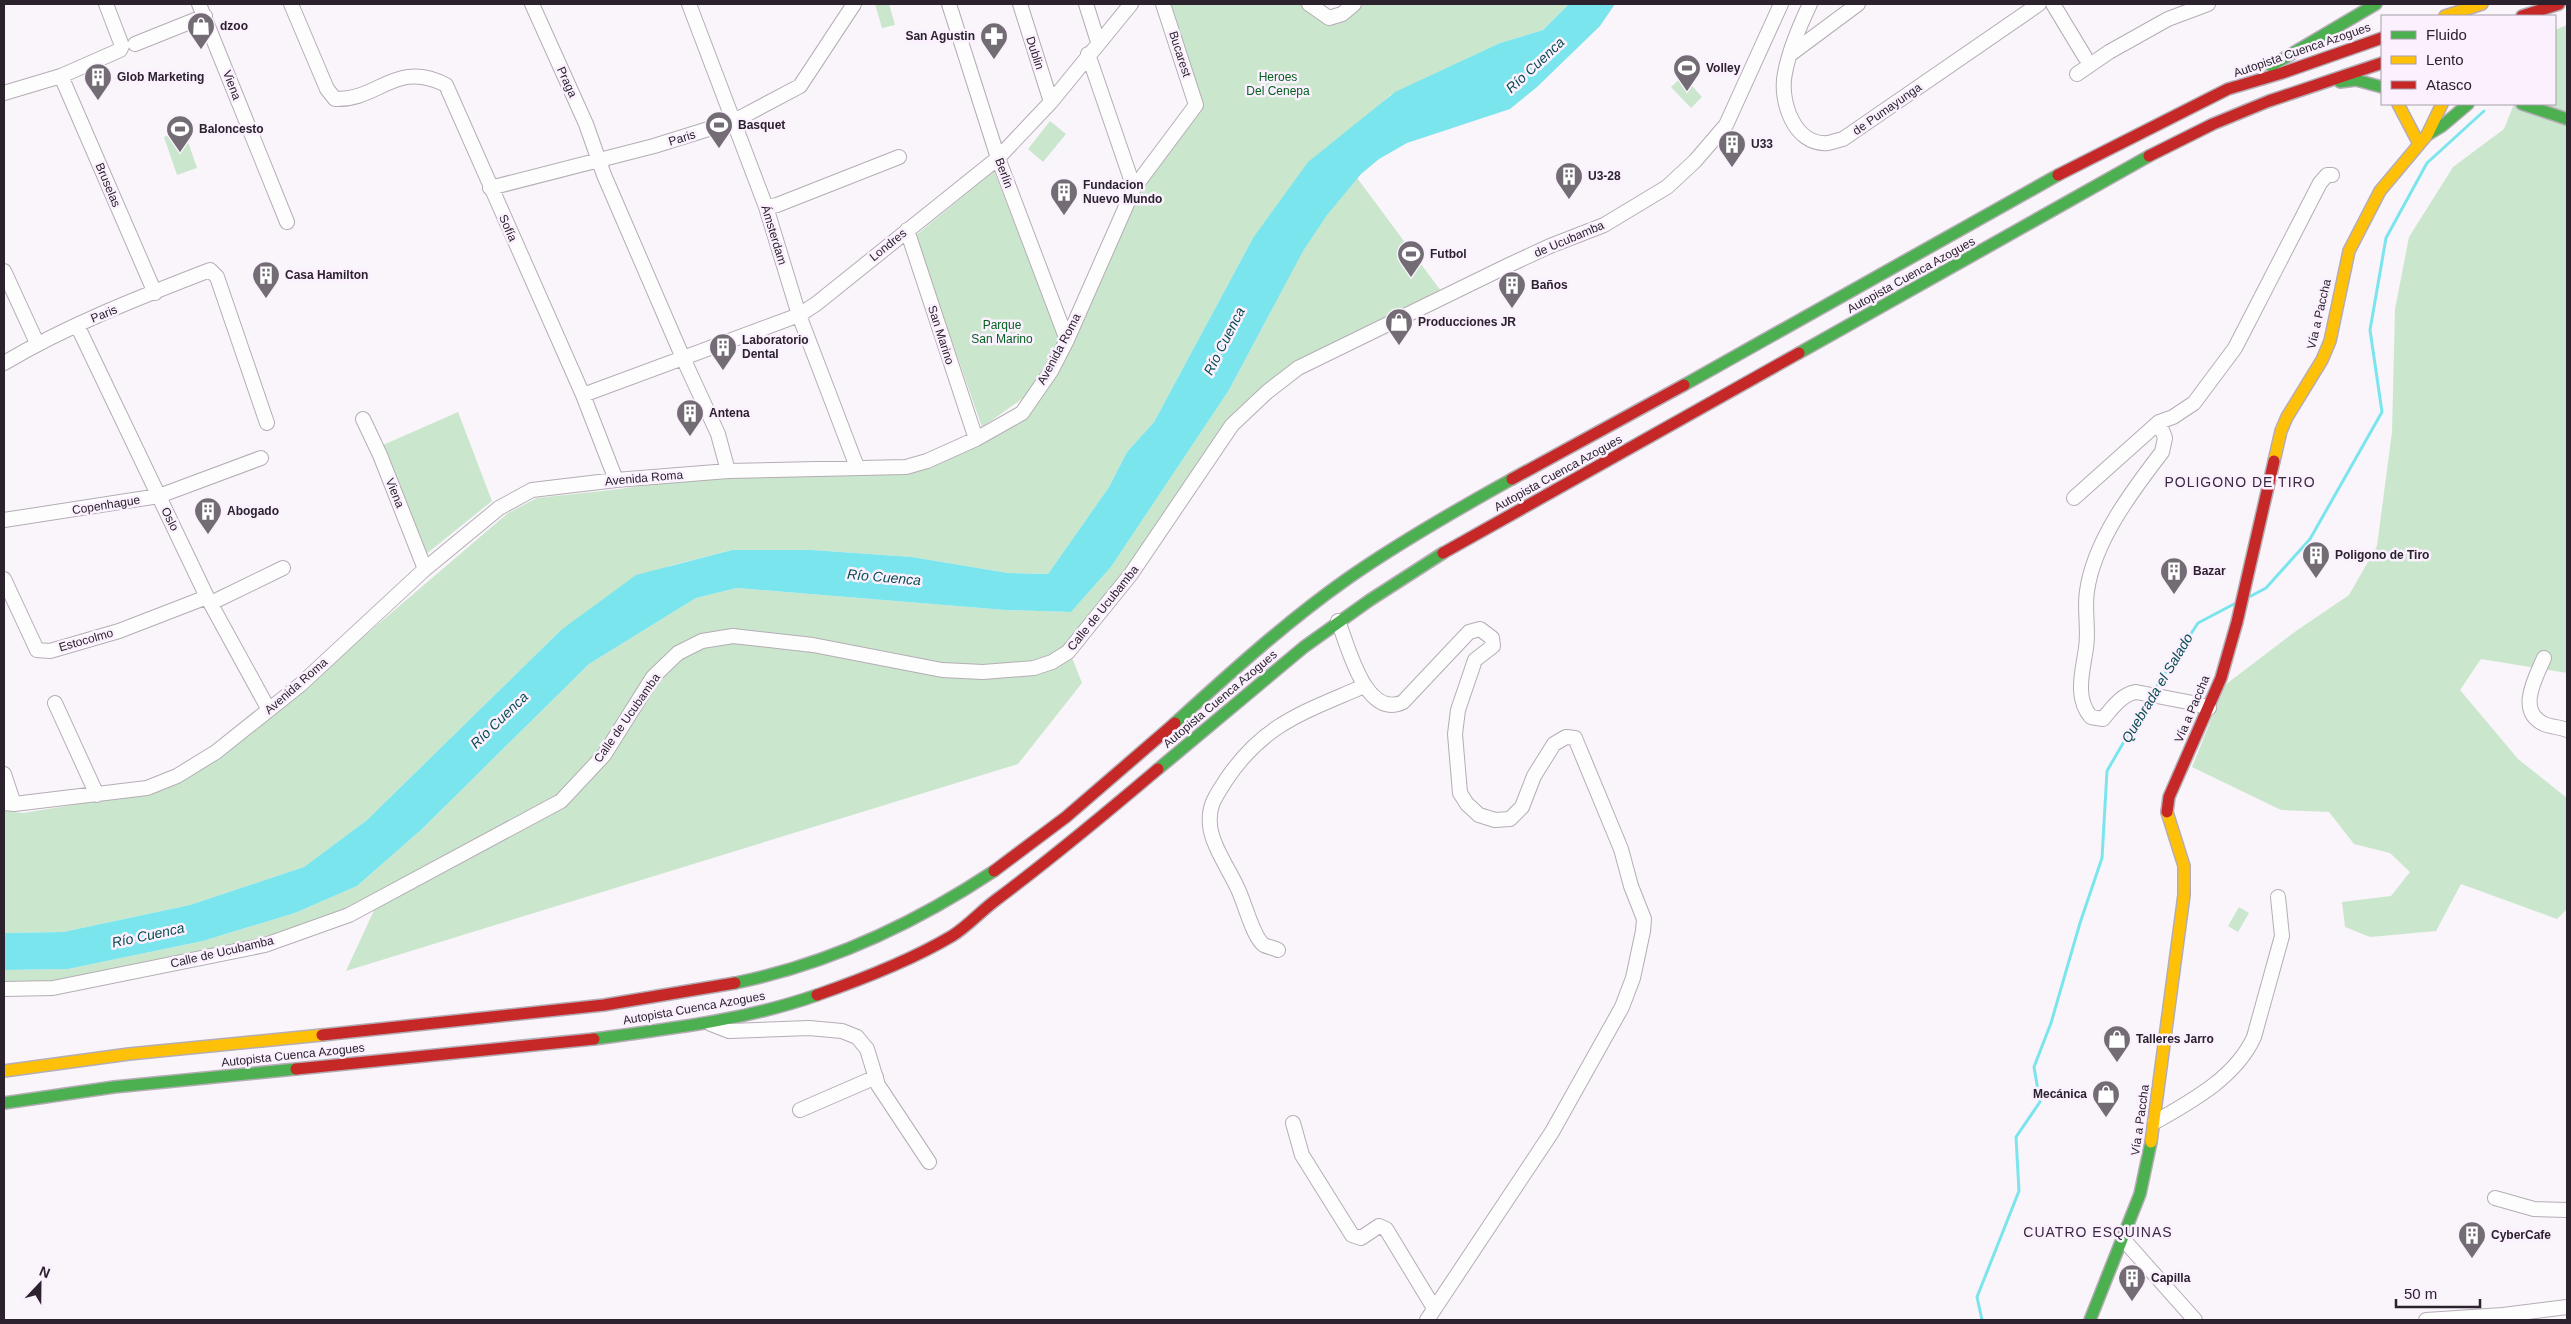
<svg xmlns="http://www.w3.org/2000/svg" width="2571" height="1324" font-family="Helvetica,sans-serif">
	<rect width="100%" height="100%" fill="#faf4fb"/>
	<path fill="#cae7cd" d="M875 4H889L895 25 882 28Z
		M1167 4H1307L1329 18 1354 4H1569L1543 30 1500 43 1390 95 1253 238 1154 422 1127 452 1109 487 1048 574 1008 573 912 557 812 550H732L669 566 561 630 367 820 304 867 190 905 63 932 4 933V811L23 813 148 793 314 679 508 513 537 498 620 489 728 471H909L931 468 1022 413 1139 191 1201 108Z
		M2567 25V673L2481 659 2460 690 2518 759 2567 798V909L2557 919 2461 884 2436 931 2370 937 2345 927 2342 902 2391 896 2410 872 2390 853 2354 844 2329 812 2281 810 2192 767 2225 685 2296 631 2349 595 2377 546 2392 432 2395 309 2409 237 2453 167 2504 129 2514 104H2555V30Z
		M1683 76 1702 97 1691 108 1671 87Z
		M1050 121 1066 134 1043 162 1028 149Z
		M184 130 197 168 177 175 164 137Z
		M1349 167 1441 291 1298 368 1232 425 1131 574 1052 662 983 672 733 636 677 653 604 755 561 801 349 915 265 945 53 988 4 989V970L68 969 203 941 295 913 357 886 421 830 589 664 696 598 737 588 1005 610 1071 612 1111 567 1229 390 1270 313 1271 302Z
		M994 171 1060 340 1026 396 982 427 915 236Z
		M458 412 492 501 425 555 383 445Z
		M734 641 812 650 984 676 1071 655 1082 683 1018 764 346 971 376 906 562 804 655 679 681 656 702 645Z
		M2239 907 2249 913 2238 932 2228 926Z"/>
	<path fill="#7be5ee" d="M1569 4H1615L1600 26 1537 87 1510 109 1407 143 1379 159 1361 174 1327 215 1303 251 1229 390 1111 567 1071 612 1005 610 737 588 696 598 589 664 421 830 357 886 295 913 203 941 68 969 4 970V933L63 932 190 905 304 867 367 820 561 630 636 575 732 550H812L912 557 1008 573 1048 574 1109 487 1127 452 1154 422 1253 238 1308 162 1395 92 1500 43 1543 30Z"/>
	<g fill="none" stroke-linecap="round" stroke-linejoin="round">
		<path stroke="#7be5ee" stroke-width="3" d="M2251 596 2266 588 2310 539 2382 412 2370 330 2386 238 2427 163 2484 111
			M2153 692 2198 623 2234 604
			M1982 1320 1977 1297 2019 1191 2016 1137 2040 1102 2034 1067 2051 1023 2080 923 2102 858 2107 771 2148 700"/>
		<g stroke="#b4adb5" stroke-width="16">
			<path id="street" d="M199 4 287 222
				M291 4 327 89 335 99C378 101 396 59 446 85L583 395 616 480
				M532 4 586 124 604 175 683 358 718 434 728 471
				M689 4 766 207 799 315 857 467
				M949 4 998 158 1067 340
				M1020 4 1051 102
				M1086 4 1098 42
				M1309 4 1329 18 1342 14 1354 4
				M1810 4C1800 25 1789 51 1785 73 1779 100 1794 146 1828 143 1833 142 1838 140 1843 139L2039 4
				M2053 4 2085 57
				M135 44 205 16
				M1792 53 1858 4
				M1088 54 1134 188
				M2077 74 2109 52 2168 19 2208 4
				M61 76 155 293
				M4 93 61 76 120 50 122 46 106 4
				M490 188 654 146 734 121 800 86 854 4
				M766 207 777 205 899 157
				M907 230 976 439
				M4 271 37 343
				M77 325 207 597 269 710
				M4 363C68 325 140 297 210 270L217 277 267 423
				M583 395 799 315 816 304 998 158 1051 102 1131 4
				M363 419 380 455 425 569
				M2074 498 2159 422
				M4 520 159 496 261 458
				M4 579 37 650 50 651 119 631 207 597
				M211 603 283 568
				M1338 621C1348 645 1365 720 1403 702L1469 632 1480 629 1492 638 1493 646 1475 660 1458 710 1455 734 1460 793 1467 804 1479 815 1495 820 1510 819 1522 807 1534 776 1554 744 1566 737 1575 738 1621 849 1631 886 1644 919 1643 931 1633 978 1622 1007 1552 1132 1427 1320
				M2544 658C2536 677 2516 711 2544 724 2551 727 2560 727 2567 730
				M55 703 97 795
				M2209 708 2193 703 2136 692C2122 694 2112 708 2103 719L2091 717C2074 698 2083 670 2086 648 2089 629 2084 610 2087 591 2094 541 2132 491 2162 452L2165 438 2159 422 2173 417 2194 403 2235 348 2320 183 2327 175H2332
				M4 774 14 804
				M4 803 14 804 147 788 177 776 216 752 300 685 425 569 499 508 532 490 616 480 728 471 906 467 927 461 976 439 1022 413 1051 371 1067 340 1134 188 1196 105 1163 4
				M1278 950C1274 948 1268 947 1264 945 1253 938 1244 900 1237 887 1229 870 1211 843 1210 825 1208 805 1216 796 1226 780 1264 723 1305 712 1364 686
				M4 989 53 988 265 945 349 915 561 801 604 755 653 677 678 653 702 641 733 636 813 645 942 670 983 672 1034 668 1052 662 1068 652 1131 574 1232 425 1267 392 1298 368 1509 265 1550 246 1604 225 1667 187 1695 161 1726 125 1781 4
				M711 1024 729 1031 809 1028 842 1031 857 1037 867 1049 878 1085 929 1162
				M800 1110 876 1077
				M2155 1122C2192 1101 2236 1077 2254 1037L2282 936 2278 897
				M1293 1123 1302 1155 1352 1235 1361 1238 1379 1226 1386 1229 1434 1308
				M2495 1198 2534 1209 2567 1210
				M2123 1239 2195 1320
				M2426 1320 2503 1315 2567 1307"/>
		</g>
		<g stroke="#b4adb5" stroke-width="14">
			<path id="fast" d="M2271 66 2376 4
				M2340 82 2356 80 2382 87
				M2522 104 2567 119
				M2427 135 2442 126 2468 104
				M1799 353 2149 156
				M1684 385 2058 175
				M1175 723C1230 673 1286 622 1347 579 1400 542 1456 510 1512 479
				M1158 769 1304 647 1370 600 1443 553
				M735 983C829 964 914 924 994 871
				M594 1039C668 1029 746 1020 817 995
				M4 1103 114 1087 296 1069
				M2090 1320 2140 1194 2151 1142"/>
		</g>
		<g stroke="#b4adb5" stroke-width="14">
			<path id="slow" d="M2445 16 2482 4
				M2398 104 2419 144
				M2274 461 2281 431 2287 417 2322 360 2330 341 2349 251 2380 191 2427 135 2442 104
				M4 1071 129 1054 322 1035
				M2151 1142 2184 895V866L2167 812"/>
		</g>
		<g stroke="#b4adb5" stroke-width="14">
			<path id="jam" d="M2522 16 2559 4
				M2149 156 2213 124 2269 101 2382 63
				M2058 175 2228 89 2282 73 2382 38
				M1512 479 1684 385
				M1443 553 1799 353
				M2167 812 2169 797 2221 678 2237 622 2274 461
				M994 871 1066 817 1175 723
				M817 995C863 979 910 961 952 936 968 926 981 911 996 900 1052 858 1105 814 1158 769
				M322 1035 604 1005 735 983
				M296 1069 594 1039"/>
		</g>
		<use href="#street" stroke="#fefdfe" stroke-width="14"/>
		<use href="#fast" stroke="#4caf50" stroke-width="11"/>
		<use href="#slow" stroke="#ffc107" stroke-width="11"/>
		<use href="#jam" stroke="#c62828" stroke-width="11"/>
	</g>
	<defs>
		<g id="shop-pin" transform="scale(1.4375)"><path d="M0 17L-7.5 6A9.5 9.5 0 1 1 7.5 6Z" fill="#736c75" stroke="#fbf1fe"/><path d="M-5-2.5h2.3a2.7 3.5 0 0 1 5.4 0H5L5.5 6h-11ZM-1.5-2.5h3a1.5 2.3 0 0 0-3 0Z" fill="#fff"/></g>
		<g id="pharmacy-pin" transform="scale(1.4375)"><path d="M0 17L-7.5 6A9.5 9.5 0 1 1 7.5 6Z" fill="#736c75" stroke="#fbf1fe"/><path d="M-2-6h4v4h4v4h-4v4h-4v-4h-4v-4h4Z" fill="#fff"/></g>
		<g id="stadium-pin" transform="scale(1.4375)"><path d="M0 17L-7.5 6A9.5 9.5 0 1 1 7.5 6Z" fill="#736c75" stroke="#fbf1fe"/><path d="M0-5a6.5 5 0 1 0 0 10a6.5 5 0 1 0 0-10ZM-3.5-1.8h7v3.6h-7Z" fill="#fff"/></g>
		<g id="building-pin" transform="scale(1.4375)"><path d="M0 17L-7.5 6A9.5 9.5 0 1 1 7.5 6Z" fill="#736c75" stroke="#fbf1fe"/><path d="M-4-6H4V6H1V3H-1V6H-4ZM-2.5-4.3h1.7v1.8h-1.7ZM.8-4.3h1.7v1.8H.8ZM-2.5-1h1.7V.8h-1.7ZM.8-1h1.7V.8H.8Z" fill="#fff"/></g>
	</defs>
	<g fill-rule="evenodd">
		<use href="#shop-pin" x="201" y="26"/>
		<use href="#pharmacy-pin" x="994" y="36"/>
		<use href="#stadium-pin" x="1687" y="68"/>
		<use href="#building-pin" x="98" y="77"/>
		<use href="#stadium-pin" x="719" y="125"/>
		<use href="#stadium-pin" x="180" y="129"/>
		<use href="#building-pin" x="1732" y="144"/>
		<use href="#building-pin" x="1569" y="176"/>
		<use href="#building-pin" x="1064" y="192"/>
		<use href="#stadium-pin" x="1411" y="254"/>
		<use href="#building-pin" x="266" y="275"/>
		<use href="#building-pin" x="1512" y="285"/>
		<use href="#shop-pin" x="1399" y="322"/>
		<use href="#building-pin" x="723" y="347"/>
		<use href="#building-pin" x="690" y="413"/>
		<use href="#building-pin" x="208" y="511"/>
		<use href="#building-pin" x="2316" y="555"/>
		<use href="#building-pin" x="2174" y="571"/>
		<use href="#shop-pin" x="2117" y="1039"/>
		<use href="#shop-pin" x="2106" y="1094"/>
		<use href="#building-pin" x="2472" y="1235"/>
		<use href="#building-pin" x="2132" y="1278"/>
	</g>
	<g text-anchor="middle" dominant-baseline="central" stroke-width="5" stroke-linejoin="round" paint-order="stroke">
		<g font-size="12" font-weight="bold" fill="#2b222d" stroke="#fbf1fe" text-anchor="start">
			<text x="220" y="26">dzoo</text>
			<text x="975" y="36" text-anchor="end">San Agustin</text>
			<text x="1706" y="68">Volley</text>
			<text x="117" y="77">Glob Marketing</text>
			<text x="738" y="125">Basquet</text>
			<text x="199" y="129">Baloncesto</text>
			<text x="1751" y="144">U33</text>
			<text x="1588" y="176">U3-28</text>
			<text x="1083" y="185">Fundacion<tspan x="1083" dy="14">Nuevo Mundo</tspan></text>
			<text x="1430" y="254">Futbol</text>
			<text x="285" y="275">Casa Hamilton</text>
			<text x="1531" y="285">Baños</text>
			<text x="1418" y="322">Producciones JR</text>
			<text x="742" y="340">Laboratorio<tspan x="742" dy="14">Dental</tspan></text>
			<text x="709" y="413">Antena</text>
			<text x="227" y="511">Abogado</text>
			<text x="2335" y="555">Poligono de Tiro</text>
			<text x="2193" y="571">Bazar</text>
			<text x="2136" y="1039">Talleres Jarro</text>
			<text x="2087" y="1094" text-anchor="end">Mecánica</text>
			<text x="2491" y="1235">CyberCafe</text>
			<text x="2151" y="1278">Capilla</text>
		</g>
		<g font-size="12" fill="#2b222d" stroke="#fbf1fe">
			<text transform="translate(2302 50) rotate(-19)">Autopista Cuenca Azogues</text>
			<text transform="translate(1035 53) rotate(72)">Dublin</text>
			<text transform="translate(1180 54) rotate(72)">Bucarest</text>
			<text transform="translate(567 82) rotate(66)">Praga</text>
			<text transform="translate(232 85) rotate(69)">Viena</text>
			<text transform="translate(1887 109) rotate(-35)">de Pumayunga</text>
			<text transform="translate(682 138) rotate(-17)">Paris</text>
			<text transform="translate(1004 173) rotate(70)">Berlín</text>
			<text transform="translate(108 185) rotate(67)">Bruselas</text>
			<text transform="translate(508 228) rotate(66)">Sofía</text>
			<text transform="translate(774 235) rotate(73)">Ámsterdam</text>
			<text transform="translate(1569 239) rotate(-23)">de Ucubamba</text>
			<text transform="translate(888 245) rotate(-39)">Londres</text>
			<text transform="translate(1911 275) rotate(-29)">Autopista Cuenca Azogues</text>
			<text transform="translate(104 314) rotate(-22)">Paris</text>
			<text transform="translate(2319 314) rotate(-77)">Vía a Paccha</text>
			<text transform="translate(941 335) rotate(72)">San Marino</text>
			<text transform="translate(1059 349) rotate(-62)">Avenida Roma</text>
			<text transform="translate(1558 473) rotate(-29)">Autopista Cuenca Azogues</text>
			<text transform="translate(644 478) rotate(-5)">Avenida Roma</text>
			<text transform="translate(395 493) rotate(68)">Viena</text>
			<text transform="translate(106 505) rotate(-9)">Copenhague</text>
			<text transform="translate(170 519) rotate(64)">Oslo</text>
			<text transform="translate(1103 608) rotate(-51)">Calle de Ucubamba</text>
			<text transform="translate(86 640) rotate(-16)">Estocolmo</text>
			<text transform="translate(296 686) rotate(-41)">Avenida Roma</text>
			<text transform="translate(1220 699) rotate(-40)">Autopista Cuenca Azogues</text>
			<text transform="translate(2192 709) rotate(-67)">Vía a Paccha</text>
			<text transform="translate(627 718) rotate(-55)">Calle de Ucubamba</text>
			<text transform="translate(222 952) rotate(-13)">Calle de Ucubamba</text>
			<text transform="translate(694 1008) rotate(-10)">Autopista Cuenca Azogues</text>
			<text transform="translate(293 1055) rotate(-6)">Autopista Cuenca Azogues</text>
			<text transform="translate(2140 1120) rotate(-82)">Vía a Paccha</text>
		</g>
		<g font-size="12" fill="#066021" stroke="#fbf1fe">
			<text x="1278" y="77">Heroes<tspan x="1278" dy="14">Del Cenepa</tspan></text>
			<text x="1002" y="325">Parque<tspan x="1002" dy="14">San Marino</tspan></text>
		</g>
		<g font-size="14" font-style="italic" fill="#0a4d52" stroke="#fbf1fe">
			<text transform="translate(1535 65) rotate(-43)">Río Cuenca</text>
			<text transform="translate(1224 341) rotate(-63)">Río Cuenca</text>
			<text transform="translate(884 577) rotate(5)">Río Cuenca</text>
			<text transform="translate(2157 688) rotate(-59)">Quebrada el Salado</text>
			<text transform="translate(499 720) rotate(-44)">Río Cuenca</text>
			<text transform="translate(148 935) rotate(-12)">Río Cuenca</text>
		</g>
		<g font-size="14" letter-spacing="1" fill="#3a2840" stroke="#fbf1fe">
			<text x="2240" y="482">POLIGONO DE TIRO</text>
			<text x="2098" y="1232">CUATRO ESQUINAS</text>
		</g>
	</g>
	<rect width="2571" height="1324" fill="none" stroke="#2b222d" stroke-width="10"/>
	<rect x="2381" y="15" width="175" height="90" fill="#fbf1fe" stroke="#a89eaa"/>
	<rect x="2391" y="31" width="25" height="8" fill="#4caf50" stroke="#a89eaa"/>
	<text x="2426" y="40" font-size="15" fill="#2b222d">Fluido</text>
	<rect x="2391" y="56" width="25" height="8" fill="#ffc107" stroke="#a89eaa"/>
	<text x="2426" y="65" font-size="15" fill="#2b222d">Lento</text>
	<rect x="2391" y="81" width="25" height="8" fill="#c62828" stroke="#a89eaa"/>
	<text x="2426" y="90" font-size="15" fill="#2b222d">Atasco</text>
	<g transform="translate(40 1284) rotate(22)" stroke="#fbf1fe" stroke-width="4" paint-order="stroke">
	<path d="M0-4L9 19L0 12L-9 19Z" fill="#2b222d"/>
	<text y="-8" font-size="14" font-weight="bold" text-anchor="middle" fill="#2b222d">N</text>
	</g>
	<path d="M2396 1299v8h84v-8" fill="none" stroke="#2b222d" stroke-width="2.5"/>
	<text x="2404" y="1299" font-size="15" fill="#2b222d" stroke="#fbf1fe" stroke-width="4" paint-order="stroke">50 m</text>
</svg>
